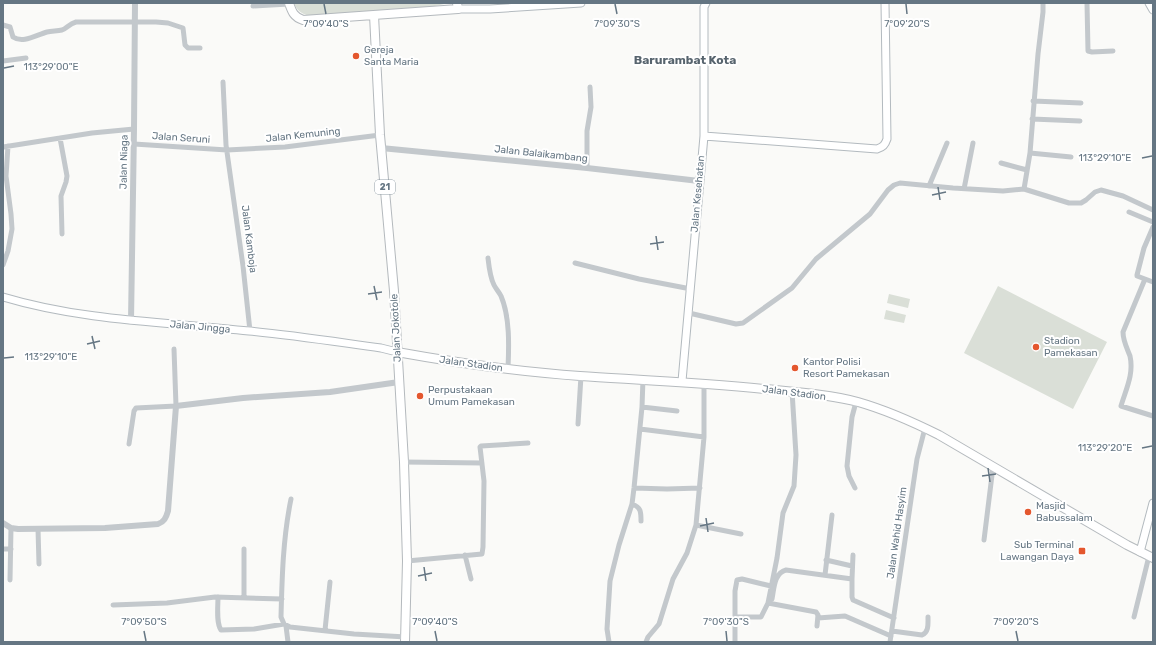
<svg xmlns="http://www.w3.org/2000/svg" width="1156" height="645" font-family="Rubik,sans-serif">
	<rect width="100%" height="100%" fill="#fafaf8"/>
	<path fill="#dadfd7" d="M294 3H449L416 10 318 17C307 16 298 14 294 3Z
		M998 286 1107 342 1073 409 964 353Z
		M889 294 910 299 908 308 887 303Z
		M886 310 906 315 904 323 884 319Z"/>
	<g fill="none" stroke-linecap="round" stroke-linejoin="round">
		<g stroke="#b3babf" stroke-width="9">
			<path id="secondary" d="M1149 3 1153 10
				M458 9H490L581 3
				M704 136 877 149C883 147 885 145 887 139L885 3
				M3 297C83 321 166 322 249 331 293 335 337 342 381 348L397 352
				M682 381 704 136V7L706 3
				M1140 552 1153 503"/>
		</g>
		<g stroke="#b5babe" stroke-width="10">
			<path id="primary" d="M397 352C458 363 519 372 580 376 642 380 703 383 765 389 795 392 828 394 858 402 886 410 913 422 939 435L1127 545 1153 558"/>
		</g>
		<g stroke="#b4b9bd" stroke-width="10">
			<path id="trunk" d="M289 3C292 12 294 17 303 20L458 9 457 3
				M374 15 380 135 394 291 404 462 407 561 405 642"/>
		</g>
		<path stroke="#c3c8cc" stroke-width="5" d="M1087 3 1088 51 1092 52 1113 51
			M253 6 289 4
			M3 25 10 27 13 37C23 44 36 35 47 32 52 31 57 31 62 30 67 28 69 24 76 22H156L168 23 183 28 185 45 188 48H200
			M3 61 26 58
			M223 82 226 145 243 266 250 331
			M1033 101 1081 103
			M1032 119 1080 121
			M60 138 67 176 66 182 61 196 62 234
			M134 144 227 150 285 147 380 135
			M3 147 92 133 134 129
			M1030 153 1071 157
			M1001 163 1027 170
			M587 168V131L591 107 590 87
			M929 186 947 143
			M964 189 973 143
			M1024 189 1030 153 1038 54 1043 12V3
			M1129 212 1153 222
			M1153 227 1144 248 1137 275V276L1145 279 1123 332C1123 341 1127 348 1130 356 1134 374 1126 389 1121 406L1153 416
			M488 258C489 267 490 277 494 285 496 289 499 292 501 296 510 317 509 346 508 369
			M575 263 639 279 691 289
			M3 265 8 251 12 229 11 214 6 176 8 146
			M1145 279 1153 282
			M689 313 736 324 743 323 792 288 816 259 870 214 888 190 894 185 900 183 953 188 1003 191 1024 189 1069 203H1081L1086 200 1095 192 1101 190 1123 196 1153 210
			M642 407 677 411
			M578 424 581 376
			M640 429 704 437
			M129 444 134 411 136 408 176 406 174 349
			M404 462 482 463
			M634 488 667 489 700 488
			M855 488 849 476 847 466 852 417 856 402
			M291 499C283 538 282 577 281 617L284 624 290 627 354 634 406 637
			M632 504C641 507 641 512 641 521
			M696 525 741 534
			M38 529 39 564
			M984 540 993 467
			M3 549H11
			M465 555 471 579
			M826 560 852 566
			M407 561 482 554 483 547 484 481 480 447 481 446 528 443
			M825 575 832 515
			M852 579 853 555
			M10 580 11 528
			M218 597C218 606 216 623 221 630L254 629 284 624
			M244 598V549
			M772 599C774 589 774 573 786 570L852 579V597L853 600 894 618
			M768 603 816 612 818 615 817 626
			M113 605 167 603 215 597 282 599
			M735 617H761L768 603 777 558 783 513 794 486 796 455 792 391
			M1134 617 1149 556
			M818 618 845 616 891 636
			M286 626 288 642
			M325 630 330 582
			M892 631 922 635C929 632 928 624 928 617
			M609 642 607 629 610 581 619 545 632 504 634 488 642 407 643 379
			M646 642 648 637 659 624 673 579 687 553 696 525 704 437V383
			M735 642V591L737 580 742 579 771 586
			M890 642 917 459 925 428"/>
		<path stroke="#c3c8cc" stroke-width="6" d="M381 148 587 168 699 181
			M131 321 134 129 135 3
			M3 523 11 528 18 529 105 528 158 524C164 522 166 518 168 511L176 406 243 398 330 392 399 382"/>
		<use href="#secondary" stroke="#fff" stroke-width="7"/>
		<use href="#primary" stroke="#fff" stroke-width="8"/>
		<use href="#trunk" stroke="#fff" stroke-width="8"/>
	</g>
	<path fill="none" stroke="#657683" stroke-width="1.5" d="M324 4 326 14M615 4 617 14M906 4 907 14M4 68 14 66M1142 158 1152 156M938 187 940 200M932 195 946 192M656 236 658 250M650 244 664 242M374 286 377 300M368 294 382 292M92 336 95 349M87 344 100 341M4 358 14 357M1142 448 1152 446M988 468 990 482M982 476 996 474M706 518 708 532M700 526 714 523M424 567 426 581M418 576 432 573M144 631 146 641M435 631 437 641M726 631 727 641M1016 631 1018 641"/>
	<g fill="#e4572e" stroke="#fff" stroke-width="1.5">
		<circle cx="356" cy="56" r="4"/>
		<circle cx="1036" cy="347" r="4"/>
		<circle cx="795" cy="368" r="4"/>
		<circle cx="420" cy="396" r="4"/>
		<circle cx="1028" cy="512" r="4"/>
		<rect x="1078" y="547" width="8" height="8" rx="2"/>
	</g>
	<g text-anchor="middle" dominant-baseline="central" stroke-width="4" stroke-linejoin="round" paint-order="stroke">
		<rect fill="#fff" stroke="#939fa8" stroke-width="1" x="375" y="180" width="20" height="14" rx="3"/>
		<g font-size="9" font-weight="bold" fill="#657683">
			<text x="385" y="187">21</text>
		</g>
		<g font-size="10" fill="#657683" stroke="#fff" text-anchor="start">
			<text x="364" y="50">Gereja<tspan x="364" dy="12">Santa Maria</tspan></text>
			<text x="1044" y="341">Stadion<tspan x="1044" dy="12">Pamekasan</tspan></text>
			<text x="803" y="362">Kantor Polisi<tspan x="803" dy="12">Resort Pamekasan</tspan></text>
			<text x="428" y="390">Perpustakaan<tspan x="428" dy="12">Umum Pamekasan</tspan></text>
			<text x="1036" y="506">Masjid<tspan x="1036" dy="12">Babussalam</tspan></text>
			<text x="1074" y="545" text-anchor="end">Sub Terminal<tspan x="1074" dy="12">Lawangan Daya</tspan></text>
		</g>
		<g font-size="10" fill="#657683" stroke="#fff">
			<text transform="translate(303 135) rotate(-6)">Jalan Kemuning</text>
			<text transform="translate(181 138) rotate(4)">Jalan Seruni</text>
			<text transform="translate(541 154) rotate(6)">Jalan Balaikambang</text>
			<text transform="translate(124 162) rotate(-89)">Jalan Niaga</text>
			<text transform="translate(698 194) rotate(-85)">Jalan Kesehatan</text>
			<text transform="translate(249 239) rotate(83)">Jalan Kamboja</text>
			<text transform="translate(200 327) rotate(5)">Jalan Jingga</text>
			<text transform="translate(396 328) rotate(-93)">Jalan Jokotole</text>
			<text transform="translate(471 364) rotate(8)">Jalan Stadion</text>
			<text transform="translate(794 393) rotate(7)">Jalan Stadion</text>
			<text transform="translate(897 533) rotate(-82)">Jalan Wahid Hasyim</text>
		</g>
		<g font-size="12" font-weight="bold" fill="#57646e" stroke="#fff">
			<text x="685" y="60">Barurambat Kota</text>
		</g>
	</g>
	<g font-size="10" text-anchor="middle" fill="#657683" stroke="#fff" stroke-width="4" stroke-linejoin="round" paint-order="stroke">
		<text x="326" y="27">7°09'40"S</text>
		<text x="617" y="27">7°09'30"S</text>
		<text x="907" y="27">7°09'20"S</text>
		<text x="51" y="70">113°29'00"E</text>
		<text x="1105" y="161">113°29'10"E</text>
		<text x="51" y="360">113°29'10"E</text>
		<text x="1105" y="451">113°29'20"E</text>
		<text x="144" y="625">7°09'50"S</text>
		<text x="435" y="625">7°09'40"S</text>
		<text x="726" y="625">7°09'30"S</text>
		<text x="1016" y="625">7°09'20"S</text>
	</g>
	<rect width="1156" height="645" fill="none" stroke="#657683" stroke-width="8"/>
</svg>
